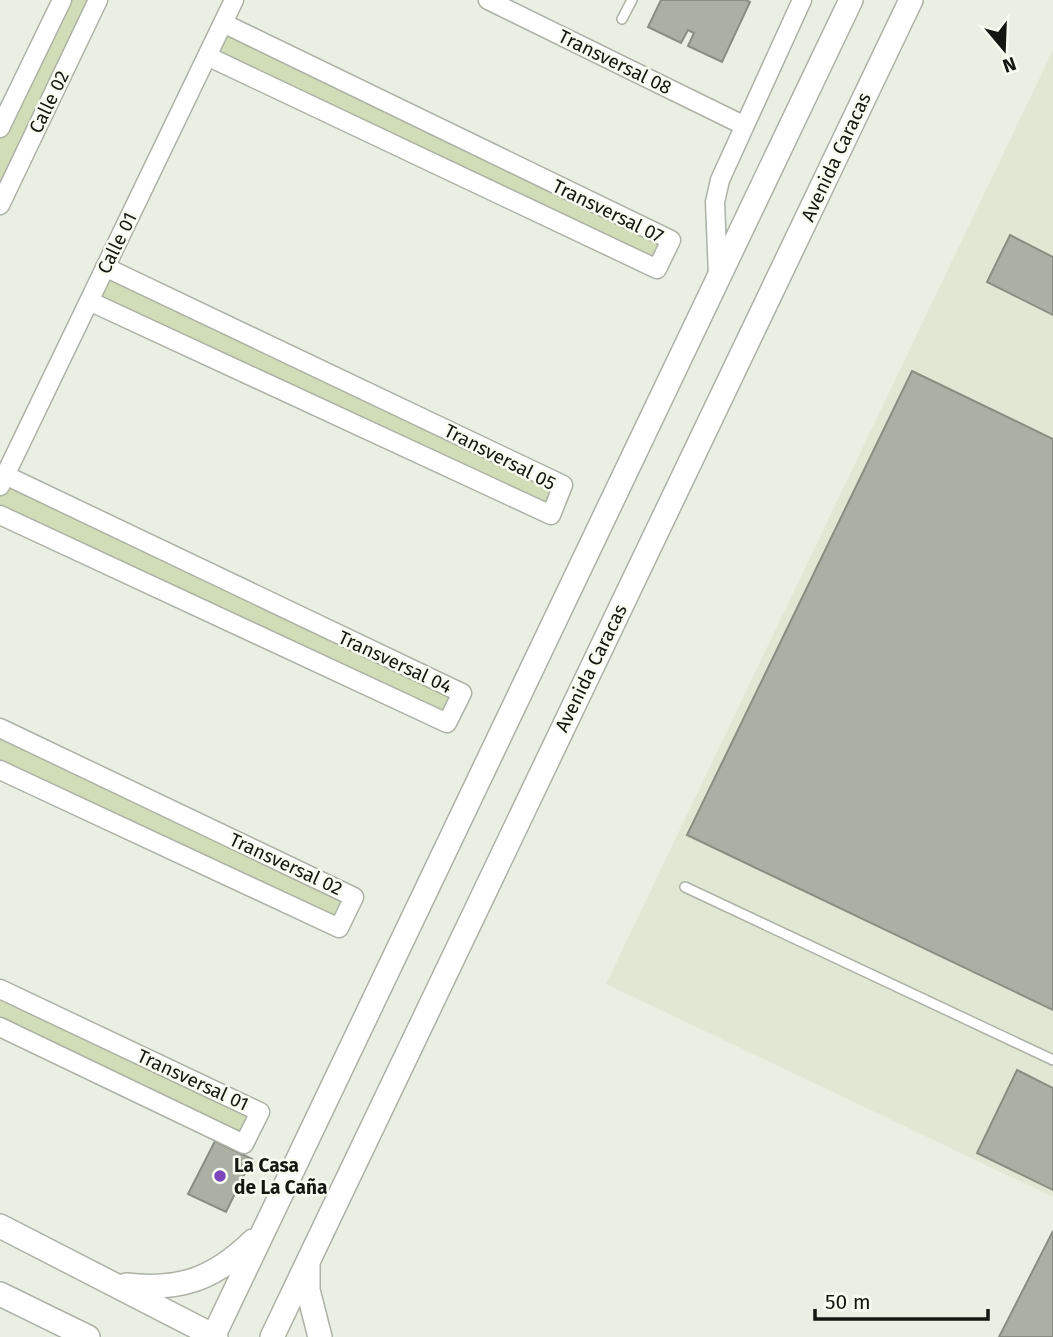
<svg xmlns="http://www.w3.org/2000/svg" width="1053" height="1337" font-family="'Fira Sans',sans-serif">
	<rect width="100%" height="100%" fill="#eaefe3"/>
	<path fill="#e0e7d3" d="M1053 50V1197L606 984Z"/>
	<path fill="#d0ddb6" d="M62 0H98L0 204V128Z
		M222 25 671 240 657 269 207 56Z
		M105 268 563 485 551 515 89 300Z
		M5 476 462 693 447 723 0 514V486Z
		M0 728 354 897 339 928 0 770Z
		M0 989 260 1112 244 1144 0 1027Z"/>
	<path fill="#abafa4" stroke="#898d82" stroke-width="2" d="M661 0H746L750 2 722 62 688 46 694 33 688 30 681 43 648 27Z
		M1010 235 1053 257V315L987 282Z
		M912 371 1053 439V1010L687 835Z
		M1017 1070 1053 1088V1190L977 1153Z
		M215 1141 252 1159 226 1212 188 1194Z
		M1053 1231V1337H999Z"/>
	<g fill="none" stroke-linecap="round" stroke-linejoin="round">
		<g stroke="#adb1a6" stroke-width="12">
			<path id="service" d="M622 19 632 0
				M685 887 1053 1060"/>
		</g>
		<g stroke="#adb1a6" stroke-width="21">
			<path id="minor" d="M488 0 743 125
				M207 56 657 269 671 240 223 23
				M0 128 62 0
				M0 205 98 0
				M718 276 715 202 720 180 802 0
				M89 301 551 515 563 485 105 267
				M0 486 234 0
				M0 515 447 723 462 693 5 475
				M0 728 354 897 339 928 0 770
				M0 989 260 1112 244 1144 0 1027"/>
		</g>
		<g stroke="#adb1a6" stroke-width="26">
			<path id="tertiary" d="M0 1226 216 1337
				M308 1265V1290L320 1337
				M126 1285C180 1291 214 1279 253 1241
				M0 1294 88 1337
				M213 1337 851 0
				M272 1337 911 0"/>
		</g>
		<use href="#service" stroke="#fff" stroke-width="9"/>
		<use href="#minor" stroke="#fff" stroke-width="18"/>
		<use href="#tertiary" stroke="#fff" stroke-width="23"/>
	</g>
	<circle fill="#7d45bb" stroke="#f8fcf0" stroke-width="2.5" cx="220" cy="1176" r="7"/>
	<g text-anchor="middle" dominant-baseline="central" stroke-width="5" stroke-linejoin="round" paint-order="stroke">
		<g font-size="19" fill="#141612" stroke="#f8fcf0">
			<text transform="translate(615 62) rotate(26)">Transversal 08</text>
			<text transform="translate(49 102) rotate(-64)">Calle 02</text>
			<text transform="translate(836 157) rotate(-65)">Avenida Caracas</text>
			<text transform="translate(608 211) rotate(26)">Transversal 07</text>
			<text transform="translate(117 243) rotate(-64)">Calle 01</text>
			<text transform="translate(500 457) rotate(27)">Transversal 05</text>
			<text transform="translate(395 662) rotate(25)">Transversal 04</text>
			<text transform="translate(591 668) rotate(-64)">Avenida Caracas</text>
			<text transform="translate(286 864) rotate(25)">Transversal 02</text>
			<text transform="translate(193 1080) rotate(25)">Transversal 01</text>
		</g>
		<g font-size="19" font-weight="bold" fill="#141612" stroke="#f8fcf0" text-anchor="start">
			<text x="234" y="1165">La Casa<tspan x="234" dy="22">de La Caña</tspan></text>
		</g>
	</g>
	<g transform="translate(1004 49) rotate(161)" stroke="#f8fcf0" stroke-width="5" paint-order="stroke">
	<path d="M0-5L12 26L0 18L-12 26Z" fill="#141612"/>
	<text y="-10" font-size="19" font-weight="bold" text-anchor="middle" fill="#141612">N</text>
	</g>
	<path d="M815 1309v10h173v-10" fill="none" stroke="#141612" stroke-width="3.5"/>
	<text x="825" y="1309" font-size="21" fill="#141612" stroke="#f8fcf0" stroke-width="5" paint-order="stroke">50 m</text>
</svg>
